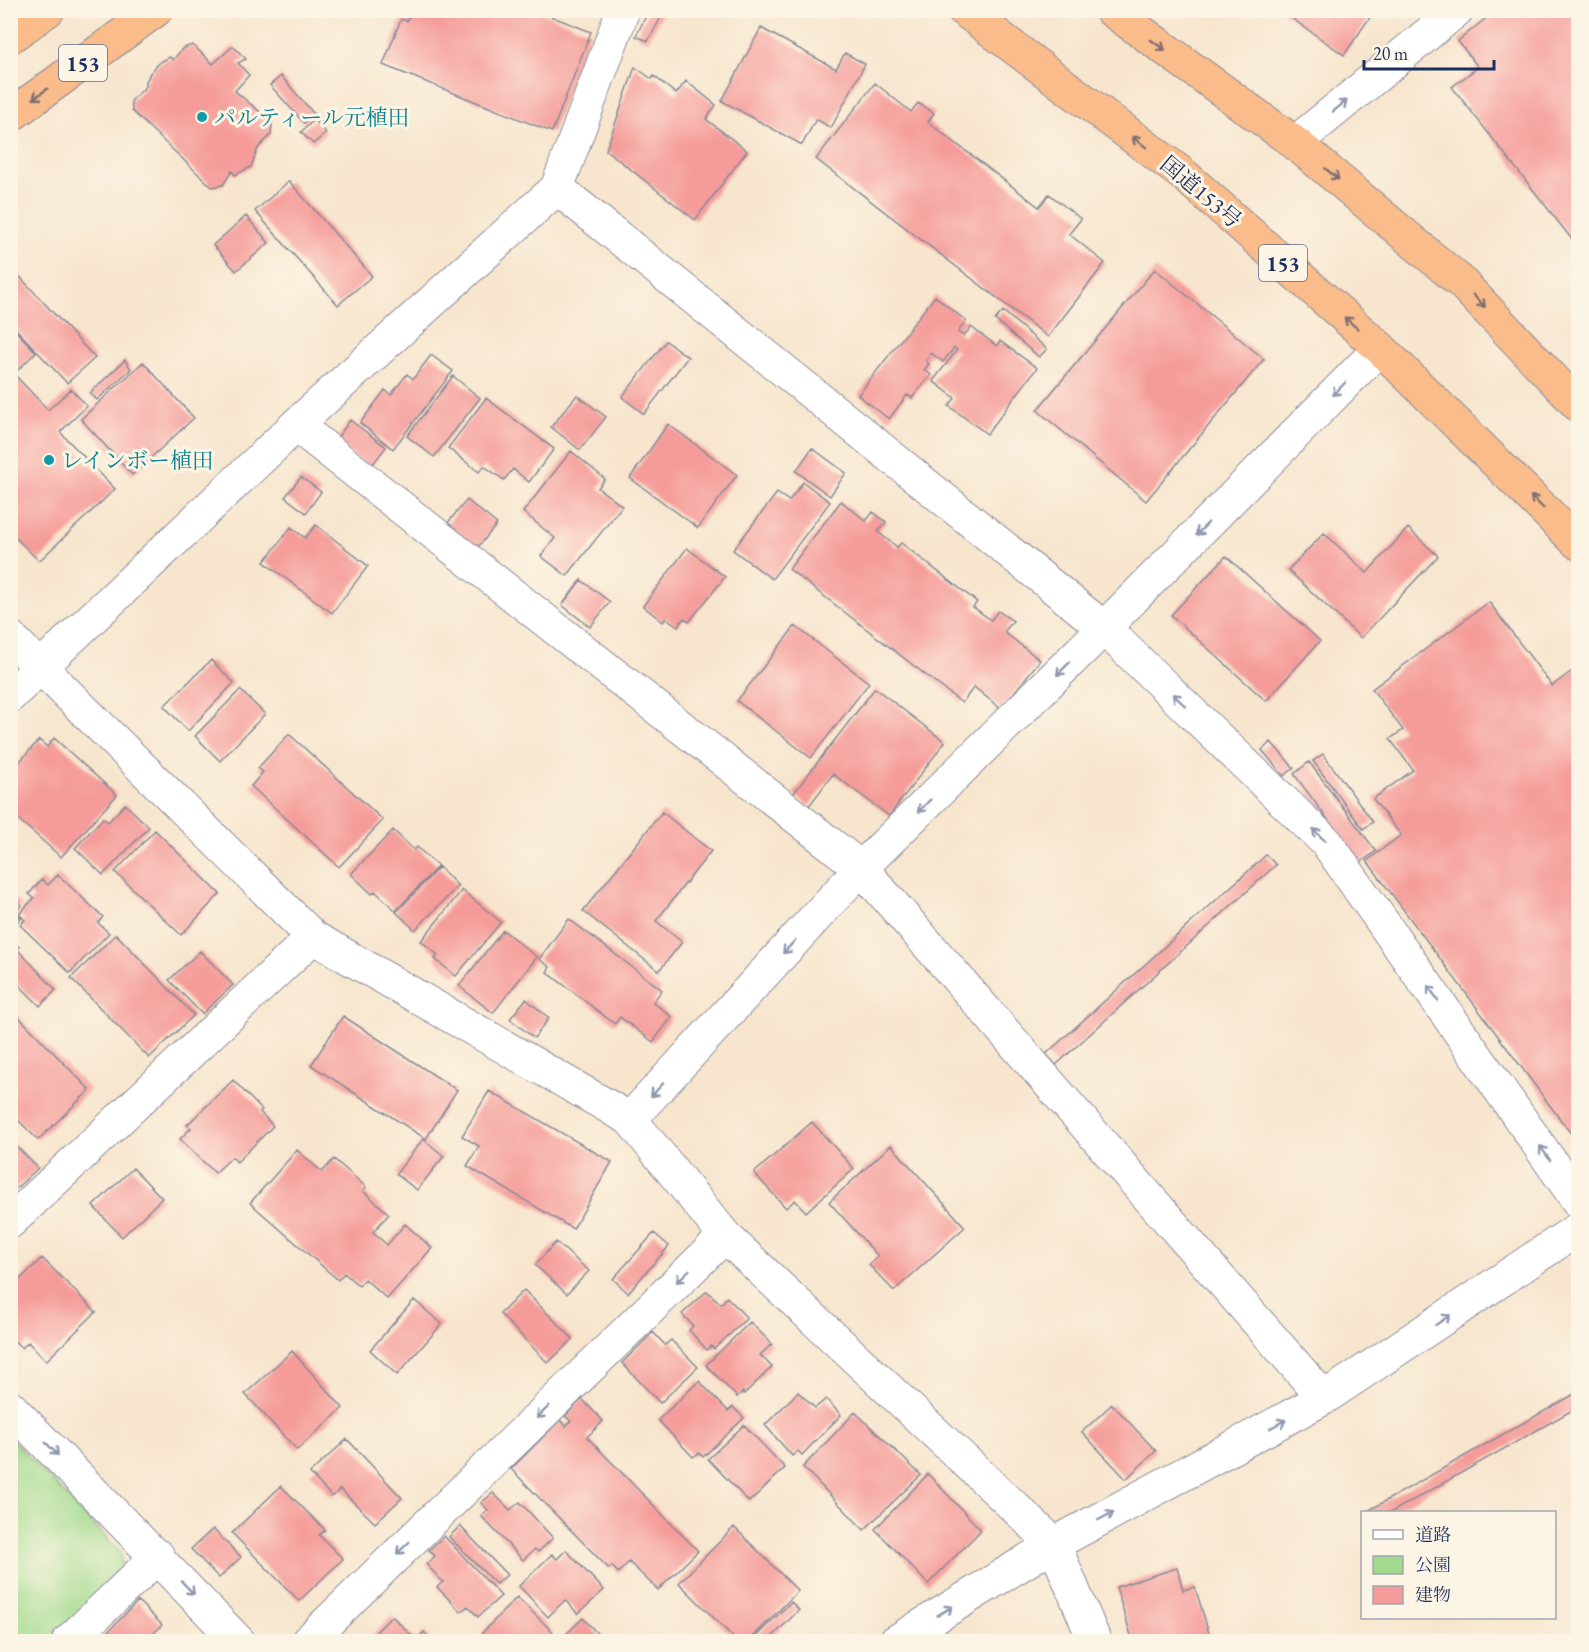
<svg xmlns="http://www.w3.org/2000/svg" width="1589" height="1652" font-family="'EB Garamond','Noto Serif JP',serif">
	<rect width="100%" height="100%" fill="#fcf5e5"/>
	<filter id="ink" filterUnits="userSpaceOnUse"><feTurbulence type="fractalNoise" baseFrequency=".0167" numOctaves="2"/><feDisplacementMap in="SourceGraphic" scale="12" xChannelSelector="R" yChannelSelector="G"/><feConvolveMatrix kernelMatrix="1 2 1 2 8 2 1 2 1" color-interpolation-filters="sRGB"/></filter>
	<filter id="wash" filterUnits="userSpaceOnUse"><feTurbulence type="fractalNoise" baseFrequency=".008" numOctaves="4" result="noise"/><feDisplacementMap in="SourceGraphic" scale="24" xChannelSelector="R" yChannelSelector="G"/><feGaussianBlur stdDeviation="1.35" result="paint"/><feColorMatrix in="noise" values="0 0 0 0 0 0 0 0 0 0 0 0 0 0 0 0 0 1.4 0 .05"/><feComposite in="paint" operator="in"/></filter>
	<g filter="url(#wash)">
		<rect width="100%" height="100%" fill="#f7e5cd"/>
		<path fill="#a1da8c" stroke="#5e8475" stroke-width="1.5" d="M10 1437 121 1553 122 1576 51 1641H11Z"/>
		<g id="blocks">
			<path fill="#f59c9a" d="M412 10H535L591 32 552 132 383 65 401 19 407 21Z
				M649 10H665L648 41 636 36Z
				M1280 10H1375L1344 55Z
				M1496 10H1578V247L1452 87 1478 67 1458 41Z
				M761 28 836 69 845 53 865 64 831 128 816 119 802 145 722 101Z
				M193 45 213 64 233 46 246 59 238 63 249 75 235 91 272 122 271 135 258 148 251 167 235 175 232 171 223 185 212 187 132 111 131 101 147 85 145 84 150 73 160 62 170 57 173 60 183 48Z
				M635 67 652 79 654 76 676 94 686 81 716 105 706 119 747 151 695 220 606 150Z
				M281 76 314 114 304 123 270 85Z
				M875 83 911 112 918 103 934 113 928 122 1039 207 1049 194 1081 219 1069 234 1105 263 1048 337 816 159Z
				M314 120 326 133 313 144 301 132Z
				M289 181 372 276 338 305 255 211Z
				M246 216 269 243 236 271 213 245Z
				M10 266 95 358 67 383 10 323Z
				M1155 269 1264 359 1146 501 1037 410Z
				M935 296 966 321 958 332 964 336 971 327 997 346 1000 341 1037 368 987 434 949 406 955 398 933 381 957 350 954 348 943 362 931 353 926 361 929 364 924 370 931 375 912 398 907 395 889 419 858 395Z
				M1003 311 1047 349 1039 357 995 320Z
				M13 328 36 352 14 374 48 410 71 389 87 406 60 432 115 489 39 561 10 532V330Z
				M666 341 688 357 644 414 622 397Z
				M431 355 453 371 393 449 360 423 385 390 391 395 407 374 413 379Z
				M125 360 131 369 97 400 90 393Z
				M143 362 194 418 132 475 81 419Z
				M453 376 480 398 434 457 407 436Z
				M577 395 606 417 580 450 551 427Z
				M486 398 554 449 529 482 513 469 504 480 484 466 479 472 448 448Z
				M350 420 386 447 370 468 340 445 338 437Z
				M668 424 737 475 698 528 630 478Z
				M812 448 846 473 830 496 796 471Z
				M571 451 605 479 598 488 622 506 567 576 541 556 555 538 523 512Z
				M301 477 321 492 306 513 285 497Z
				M803 482 830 502 772 579 733 550 777 493 789 501Z
				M467 500 497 524 474 552 445 526Z
				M841 501 866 521 873 512 886 522 878 532 897 547 901 543 977 602 973 607 991 620 998 611 1013 621 1004 632 1040 660 1001 709 974 687 962 703 789 569Z
				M316 525 368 566 332 613 264 562 291 527 305 538Z
				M1408 528 1438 556 1361 638 1288 570 1324 533 1367 573Z
				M687 548 725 577 689 622 684 618 678 626 666 618 663 622 643 606Z
				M1226 556 1320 641 1266 701 1171 615Z
				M581 580 610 602 590 627 562 605Z
				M1489 602 1552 686 1576 668 1578 671V1143L1367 861 1401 835 1373 799 1413 770 1390 739 1403 730 1372 689Z
				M795 626 869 683 811 758 737 701Z
				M211 660 234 683 188 731 164 706Z
				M875 688 945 742 889 816 833 774 809 806 793 794Z
				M240 690 265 714 220 761 195 736Z
				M289 734 383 820 339 867 251 786 263 772 258 768Z
				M54 738 117 795 61 857 10 812V772L39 740 47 747Z
				M1271 742 1294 768 1284 776 1262 750Z
				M1323 754 1373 822 1363 829 1313 761Z
				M1309 762 1376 851 1360 863 1294 774Z
				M125 804 149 827 103 875 75 848 103 818 108 822Z
				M662 812 711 851 656 921 682 942 659 971 583 911Z
				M155 830 220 894 181 935 115 872Z
				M393 830 414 850 417 847 438 866 396 911 375 891 372 894 351 874Z
				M1266 855 1276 865 1056 1065 1046 1054Z
				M439 867 458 886 415 930 396 912Z
				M58 875 103 917 98 923 109 933 70 973 20 925 25 920 19 914 34 898 29 894 42 879 48 885Z
				M462 890 501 922 456 976 435 959 438 955 421 941Z
				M13 898 22 905 15 912 21 918 10 929V901Z
				M569 919 662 990 653 1002 672 1017 653 1042 620 1017 615 1024 547 972 550 967 539 959Z
				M503 930 537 957 493 1013 459 986Z
				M116 934 194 1015 149 1058 71 978Z
				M10 939 19 947 10 955Z
				M18 950 56 990 40 1006 10 976V957Z
				M200 951 233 985 202 1014 169 980Z
				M526 999 549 1018 534 1038 510 1019Z
				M10 1008 90 1090 38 1140 10 1112Z
				M343 1016 457 1090 426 1139 311 1065Z
				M233 1080 262 1110 260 1112 273 1126 237 1162 232 1157 215 1173 180 1139 191 1128 187 1125Z
				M489 1091 612 1162 573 1229 467 1166 479 1146 462 1136Z
				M812 1122 854 1169 806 1212 795 1200 786 1208 754 1173Z
				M423 1139 444 1156 417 1190 396 1174Z
				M10 1140 38 1168 10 1194Z
				M891 1145 965 1227 894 1291 869 1265 878 1256 829 1202Z
				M297 1150 322 1172 334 1159 366 1187 363 1191 389 1214 373 1232 387 1245 405 1224 432 1248 387 1299 365 1279 359 1286 344 1273 338 1280 250 1203Z
				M133 1168 162 1198 122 1237 93 1206Z
				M654 1233 669 1246 628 1293 613 1279Z
				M556 1242 589 1271 567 1294 535 1265Z
				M42 1258 96 1312 46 1361 28 1342 22 1348 10 1337V1289Z
				M524 1290 573 1339 548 1363 500 1314Z
				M707 1291 721 1304 727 1297 747 1318 714 1349 711 1346 707 1350 689 1330 693 1326 682 1314Z
				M414 1300 442 1324 397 1375 370 1350Z
				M750 1322 772 1344 760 1355 772 1367 744 1394 743 1392 737 1397 706 1365Z
				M653 1332 665 1345 671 1340 698 1367 660 1403 622 1363Z
				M292 1351 343 1408 297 1450 245 1394Z
				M699 1381 728 1411 733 1407 744 1418 703 1457 699 1453 693 1457 658 1420Z
				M798 1392 815 1408 826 1399 841 1415 802 1455 798 1451 792 1456 765 1425Z
				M1578 1392V1407L1392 1512H1366Z
				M582 1399 603 1421 587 1437 698 1551 658 1590 629 1562 618 1573 612 1566 609 1569 511 1469 560 1420 566 1426 571 1421 565 1416Z
				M1112 1404 1156 1451 1126 1479 1082 1432Z
				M855 1412 921 1475 864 1530 803 1467Z
				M744 1425 785 1468 749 1502 708 1459Z
				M347 1439 402 1498 375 1523 340 1489 332 1497 310 1473Z
				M928 1474 981 1530 928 1584 875 1529Z
				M281 1486 325 1530 319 1535 343 1559 299 1601 232 1533Z
				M493 1493 510 1510 520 1502 553 1538 538 1552 535 1549 523 1560 481 1516 488 1510 481 1503Z
				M460 1526 507 1575 496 1584 449 1537Z
				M734 1527 798 1591 748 1642H738L679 1583Z
				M213 1529 241 1557 219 1578 191 1549Z
				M444 1536 501 1596 478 1617 468 1606 461 1612 437 1587 443 1582 426 1564 435 1556 429 1550Z
				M566 1550 604 1590 578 1614 565 1600 548 1617 519 1586 552 1554 557 1559Z
				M1177 1568 1183 1590 1195 1587 1209 1633 1201 1636 1202 1642H1133L1116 1587Z
				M517 1597 553 1632 544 1642H491L482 1633Z
				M138 1601 162 1625 145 1642H98Z
				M791 1602 799 1610 767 1642H759L755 1637Z
				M392 1616 416 1640 424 1632 433 1642H366Z
				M583 1618 605 1642 561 1639Z"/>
		</g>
	</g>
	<g filter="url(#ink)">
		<use href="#blocks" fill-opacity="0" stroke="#898a96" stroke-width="1.5"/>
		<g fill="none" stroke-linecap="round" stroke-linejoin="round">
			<g stroke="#898a96" stroke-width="35">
				<path id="pedestrian" d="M557 188 623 10"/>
			</g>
			<g stroke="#898a96" stroke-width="35">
				<path id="minor" d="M1295 143 1457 10
					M10 637 313 937 630 1119 725 1236 1054 1544 1095 1642
					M10 696 296 425
					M630 1119 861 868 1104 628 1380 348
					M10 1222 313 937
					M1324 1398 861 868 296 425 557 188 1104 628 1327 843 1578 1201
					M10 1407 239 1642
					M68 1642 158 1556
					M307 1642 725 1236
					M895 1642 1054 1544 1324 1398 1578 1229"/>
			</g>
			<g stroke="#898a96" stroke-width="35">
				<path id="trunk" d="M964 10 1185 176 1380 348 1578 543
					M1111 10 1295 143 1461 282 1578 405
					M10 37 48 10
					M10 116 156 10"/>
			</g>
			<use href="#pedestrian" stroke="#fff" stroke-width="33"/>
			<use href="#minor" stroke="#fff" stroke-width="33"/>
			<use href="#trunk" stroke="#fabc8b" stroke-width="33"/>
		</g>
		<defs><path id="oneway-shaft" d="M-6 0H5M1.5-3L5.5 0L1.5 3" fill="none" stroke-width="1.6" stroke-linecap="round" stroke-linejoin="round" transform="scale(1.5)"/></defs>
		<g stroke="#7f6e72">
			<use href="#oneway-shaft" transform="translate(1158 45) rotate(36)"/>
			<use href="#oneway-shaft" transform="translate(40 94) rotate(144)"/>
			<use href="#oneway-shaft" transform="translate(1139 142) rotate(-143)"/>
			<use href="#oneway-shaft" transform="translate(1332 174) rotate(40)"/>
			<use href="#oneway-shaft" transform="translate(1479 301) rotate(46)"/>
			<use href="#oneway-shaft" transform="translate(1351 323) rotate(-139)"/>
			<use href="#oneway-shaft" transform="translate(1537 502) rotate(-136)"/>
		</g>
		<g stroke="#8d97ae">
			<use href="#oneway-shaft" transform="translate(1340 106) rotate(-39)"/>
			<use href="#oneway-shaft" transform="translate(1339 389) rotate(134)"/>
			<use href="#oneway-shaft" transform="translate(1202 529) rotate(134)"/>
			<use href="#oneway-shaft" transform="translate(1063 669) rotate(135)"/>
			<use href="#oneway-shaft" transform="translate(1179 700) rotate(-136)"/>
			<use href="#oneway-shaft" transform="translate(924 806) rotate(135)"/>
			<use href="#oneway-shaft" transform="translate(1319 835) rotate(-136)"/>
			<use href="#oneway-shaft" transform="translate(789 947) rotate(133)"/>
			<use href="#oneway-shaft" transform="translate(1433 993) rotate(-125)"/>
			<use href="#oneway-shaft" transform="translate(657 1090) rotate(133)"/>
			<use href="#oneway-shaft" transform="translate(1545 1153) rotate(-125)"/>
			<use href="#oneway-shaft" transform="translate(683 1276) rotate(136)"/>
			<use href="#oneway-shaft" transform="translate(1443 1320) rotate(-34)"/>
			<use href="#oneway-shaft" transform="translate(543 1412) rotate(136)"/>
			<use href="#oneway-shaft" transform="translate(1278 1424) rotate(-28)"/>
			<use href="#oneway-shaft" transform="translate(52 1449) rotate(45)"/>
			<use href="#oneway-shaft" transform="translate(1106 1516) rotate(-28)"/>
			<use href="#oneway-shaft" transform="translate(403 1548) rotate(136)"/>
			<use href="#oneway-shaft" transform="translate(188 1588) rotate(46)"/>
			<use href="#oneway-shaft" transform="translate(945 1611) rotate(-31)"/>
		</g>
	</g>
	<g fill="#0f9aa8" stroke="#fcf5e5" stroke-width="2">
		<circle cx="202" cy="117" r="6"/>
		<circle cx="49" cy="460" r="6"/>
	</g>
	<g text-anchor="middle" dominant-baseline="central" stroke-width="6" stroke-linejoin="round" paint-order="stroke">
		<g fill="#fcf5e5" stroke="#5e6a86" stroke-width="1.5">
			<rect x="59" y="45" width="48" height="36" rx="4.5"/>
			<rect x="1259" y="245" width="48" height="36" rx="4.5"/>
		</g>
		<g font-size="21" font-weight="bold" fill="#1b2f5e">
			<text x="83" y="63">153</text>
			<text x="1283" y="263">153</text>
		</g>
		<g font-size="22" fill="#0d838f" stroke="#fcf5e5" text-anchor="start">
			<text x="214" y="117">パルティール元植田</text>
			<text x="61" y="460">レインボー植田</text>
		</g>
		<g font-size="22" fill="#1b2f5e" stroke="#fcf5e5">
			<text transform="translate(1201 192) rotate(40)">国道153号</text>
		</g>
	</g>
	<rect width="1589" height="1652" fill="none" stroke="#fcf5e5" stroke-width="36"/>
	<rect x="1361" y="1511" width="195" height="108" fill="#fcf5e5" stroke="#a2a6af" stroke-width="1.5"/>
	<rect x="1373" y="1530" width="30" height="9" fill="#ffffff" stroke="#a2a6af" stroke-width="1.5"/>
	<text x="1415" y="1541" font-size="18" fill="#1b2f5e">道路</text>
	<rect x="1373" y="1556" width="30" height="18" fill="#a1da8c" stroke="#a2a6af" stroke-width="1.5"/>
	<text x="1415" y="1571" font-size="18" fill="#1b2f5e">公園</text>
	<rect x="1373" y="1586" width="30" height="18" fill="#f59c9a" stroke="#a2a6af" stroke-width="1.5"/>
	<text x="1415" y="1601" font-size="18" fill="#1b2f5e">建物</text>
	<path d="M1364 60v9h130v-9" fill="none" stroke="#1b2f5e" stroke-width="3"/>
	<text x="1373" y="60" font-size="18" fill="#1b2f5e" stroke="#fcf5e5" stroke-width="4.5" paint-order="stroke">20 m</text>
</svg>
